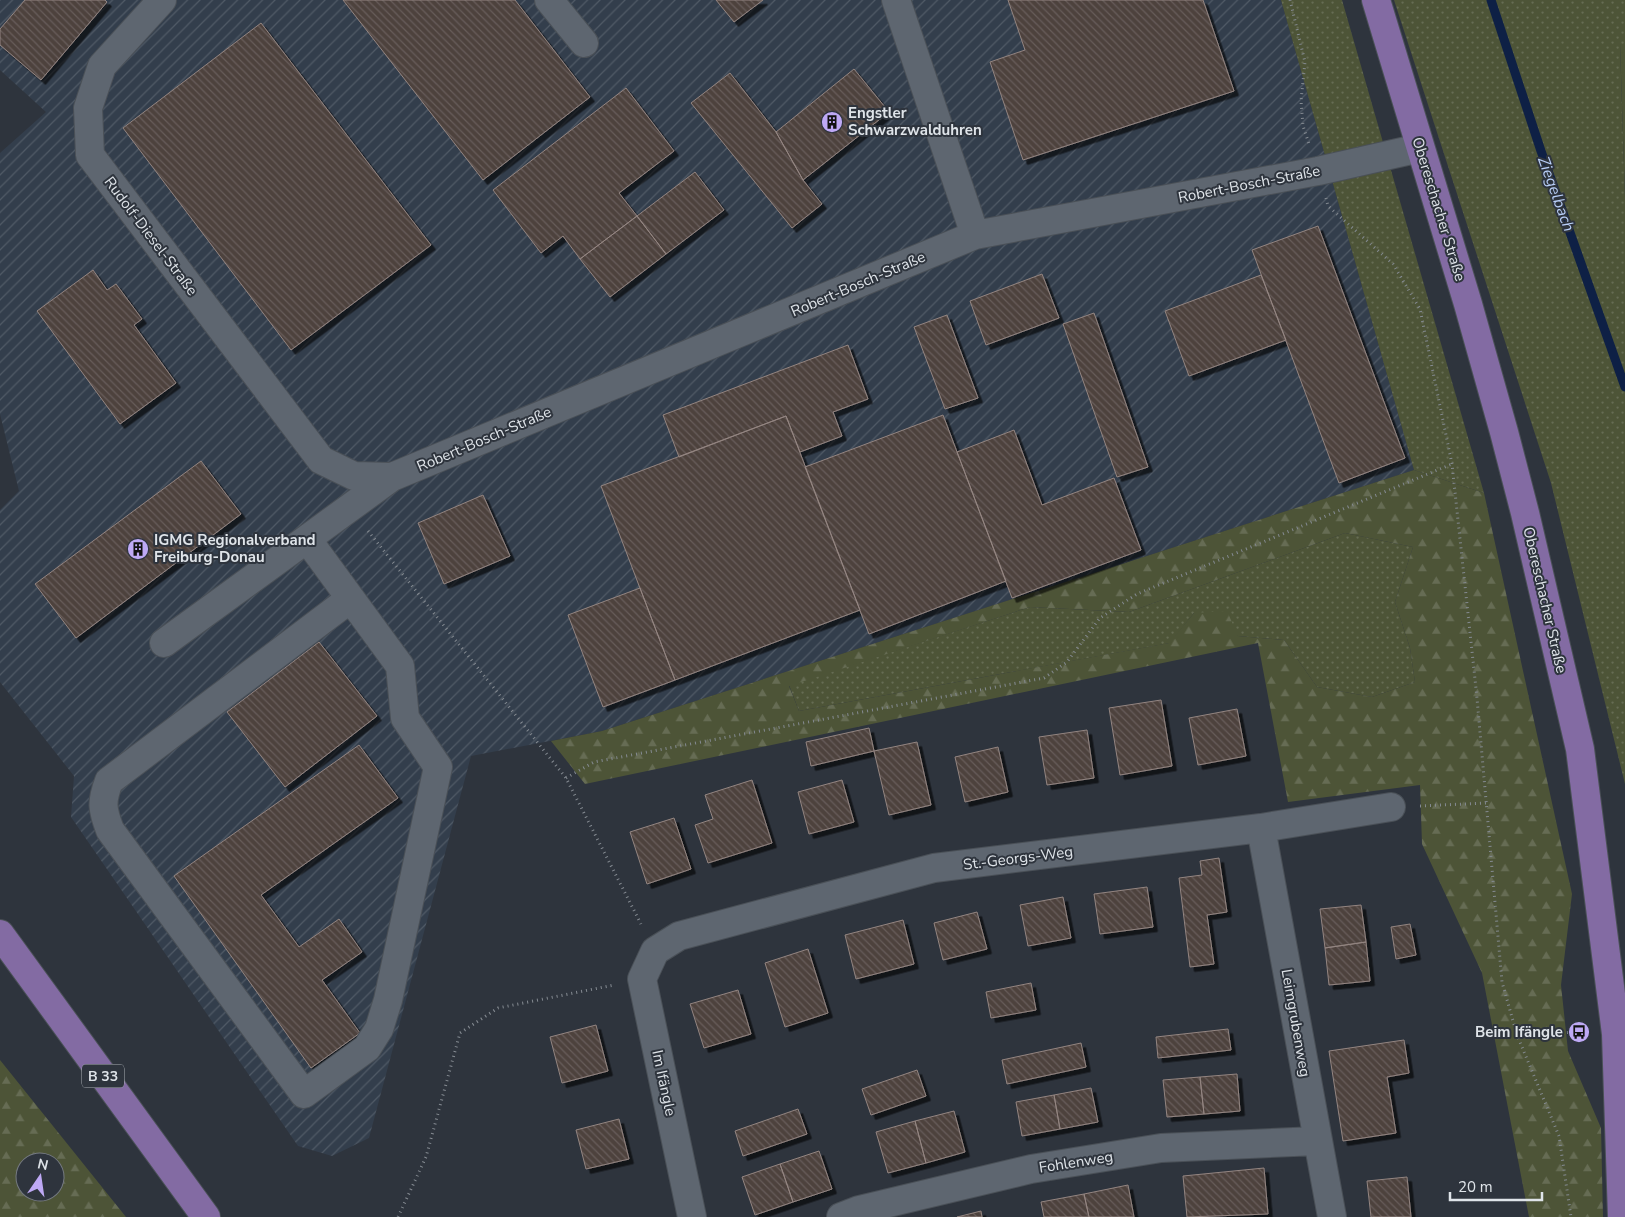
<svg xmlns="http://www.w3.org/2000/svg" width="1625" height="1217" font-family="'Nunito Sans',sans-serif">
	<defs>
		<pattern id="industrial-furrows" width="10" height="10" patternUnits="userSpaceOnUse" patternTransform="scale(1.25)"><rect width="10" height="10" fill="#333e4c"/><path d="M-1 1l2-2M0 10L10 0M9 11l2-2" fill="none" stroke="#505a66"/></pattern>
		<pattern id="grass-dots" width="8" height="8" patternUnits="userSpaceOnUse" patternTransform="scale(1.25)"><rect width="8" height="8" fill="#4d5437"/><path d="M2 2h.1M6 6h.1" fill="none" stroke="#666c54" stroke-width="1.8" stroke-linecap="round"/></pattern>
		<pattern id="forest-firs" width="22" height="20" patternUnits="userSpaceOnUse" patternTransform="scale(1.25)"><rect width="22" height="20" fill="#4d5437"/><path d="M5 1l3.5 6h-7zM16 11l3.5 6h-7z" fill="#666c54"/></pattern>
		<pattern id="building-back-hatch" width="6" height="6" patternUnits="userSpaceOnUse" patternTransform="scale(1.25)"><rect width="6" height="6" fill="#4e423e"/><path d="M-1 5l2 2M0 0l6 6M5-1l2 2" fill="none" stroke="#675d5a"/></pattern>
		<filter id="shadow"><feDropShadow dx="4.5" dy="4.5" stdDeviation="0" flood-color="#0009"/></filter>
	</defs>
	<rect width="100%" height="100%" fill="#2e343d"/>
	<path fill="url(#industrial-furrows)" d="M0 0H1281L1414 470 602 731 471 756 369 1138 332 1156 298 1146 71 817 74 776 0 682V510L19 491 0 414V153L46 112 0 70Z"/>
	<path fill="url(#grass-dots)" d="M1281 0H1342L1484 493 1414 470Z
		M1394 0H1625V44H1620L1625 197V784L1551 483Z
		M1345 533 1413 547 1395 602 1410 648 1415 682 1372 697 1317 687 1284 640 1238 636 1194 613 1170 643 799 711 789 685 1030 607 1129 612Z"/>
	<path fill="url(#forest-firs)" fill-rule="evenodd" d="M1414 470 1484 493 1572 894 1561 985 1568 1051 1601 1128 1603 1217H1529L1482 973 1422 844 1420 785 1288 802 1258 643 585 784 551 741 602 731ZM1345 533 1413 547 1395 602 1410 648 1415 682 1372 697 1317 687 1284 640 1238 636 1227 611 1194 613 1169 643 799 711 789 686 1030 607 1129 612Z
		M0 1060 126 1217H0ZM25 1162H55V1192H25Z"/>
	<path fill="#4d5437" d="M1620 44H1625V197Z"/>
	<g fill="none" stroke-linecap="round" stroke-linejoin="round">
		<path stroke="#0e2045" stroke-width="9" d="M1491 0 1541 151 1625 387"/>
	</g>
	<path fill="url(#building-back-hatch)" stroke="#938581" filter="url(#shadow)" d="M25 0H105L107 2 41 80 0 45V29Z
		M343 0H515L590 97 483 180Z
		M716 0H763L734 22Z
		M1008 0H1203L1234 91 1023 160 990 62 1025 50Z
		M261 23 431 245 291 350 123 128Z
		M854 69 889 112 803 180 776 132Z
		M730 73 776 132 803 180 822 204 792 228 691 103Z
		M626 88 674 151 619 193 637 216 580 259 563 236 541 253 493 190Z
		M695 172 724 210 666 254 637 216Z
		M637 216 666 254 610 297 580 259Z
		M1318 226 1405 458 1339 483 1252 250Z
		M93 270 107 290 116 284 142 319 134 325 176 383 120 424 37 311Z
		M1042 274 1059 318 986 345 970 301Z
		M1261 275 1286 340 1189 376 1165 311Z
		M1094 313 1148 467 1117 477 1063 324Z
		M947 315 978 398 945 409 914 327Z
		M848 345 868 399 833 412 842 436 800 452 786 416 679 457 663 415Z
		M943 415 1006 581 869 634 805 467Z
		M786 416 860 610 675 680 601 486Z
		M1014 430 1042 505 1114 478 1141 550 1012 598 957 452Z
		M201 461 241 514 76 638 35 584Z
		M483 495 510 556 444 584 418 523Z
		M640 588 675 680 603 707 568 615Z
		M319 642 377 716 285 787 227 712Z
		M1161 700 1172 766 1120 775 1109 708Z
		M1237 709 1246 756 1198 765 1189 718Z
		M869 728 874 751 811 766 806 742Z
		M1087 730 1094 778 1047 785 1039 737Z
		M917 742 931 805 889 815 874 751Z
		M359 745 398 798 261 895 299 947 339 919 362 952 322 980 360 1033 311 1068 174 876Z
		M998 747 1008 792 965 802 955 757Z
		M752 780 772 843 708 863 695 825 713 819 705 795Z
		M842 780 854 822 809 834 798 792Z
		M674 818 691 869 647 884 630 832Z
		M1219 858 1227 912 1207 915 1214 964 1190 967 1179 878 1202 875 1200 861Z
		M1147 887 1153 927 1100 934 1094 894Z
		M1063 897 1071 938 1028 946 1020 905Z
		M1361 905 1366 942 1325 948 1320 909Z
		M977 912 987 949 943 960 934 923Z
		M903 920 914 964 856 979 845 935Z
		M1410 924 1416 955 1396 959 1391 927Z
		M1366 942 1370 981 1329 985 1325 948Z
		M808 949 828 1013 785 1027 765 963Z
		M1031 983 1036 1010 991 1018 986 992Z
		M738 990 751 1034 704 1048 690 1004Z
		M596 1025 608 1071 562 1083 550 1037Z
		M1228 1029 1231 1050 1158 1058 1156 1037Z
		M1404 1040 1409 1073 1387 1077 1396 1133 1343 1141 1329 1051Z
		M1081 1043 1086 1067 1007 1084 1002 1060Z
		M917 1070 926 1096 871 1115 862 1089Z
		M1237 1074 1240 1111 1204 1114 1200 1077Z
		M1200 1077 1204 1114 1167 1117 1163 1080Z
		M1091 1088 1098 1122 1060 1129 1054 1095Z
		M1054 1095 1060 1129 1022 1136 1016 1102Z
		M798 1109 807 1134 743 1156 735 1131Z
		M954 1111 965 1152 926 1163 915 1121Z
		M619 1119 629 1159 586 1169 576 1130Z
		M915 1121 926 1163 888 1173 876 1132Z
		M819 1151 832 1189 793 1202 780 1164Z
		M780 1164 793 1202 755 1215 742 1177Z
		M1264 1168 1268 1214 1187 1217 1183 1176Z
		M1407 1177 1411 1217H1371L1367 1181Z
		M1128 1185 1134 1217H1089L1084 1194Z
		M1084 1194 1089 1217H1044L1041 1202Z
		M981 1211 982 1217H957Z"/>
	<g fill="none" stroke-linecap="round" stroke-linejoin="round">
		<g stroke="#4a5057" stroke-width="30">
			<path id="minor" d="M162 0 102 66 88 108 90 155 321 460 354 476 392 477 975 235 1318 171 1420 148
				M549 0 584 43
				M896 0 975 235
				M307 539 400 666 405 718 438 767 388 1000 379 1029 367 1048 304 1094 110 830C102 809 101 802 109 781L350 599
				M164 643 392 477
				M1261 828 1332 1217
				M692 1217 642 979 655 951 679 936 934 868 1261 828 1391 807
				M841 1217 859 1210 1031 1169 1161 1148 1317 1141"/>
		</g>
		<g stroke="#4a5057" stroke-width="30">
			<path id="major" d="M1376 0 1468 304 1504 432 1525 513 1580 749 1616 1034 1622 1217
				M0 934 206 1217"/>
		</g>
		<path stroke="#858b92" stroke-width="3" stroke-dasharray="1 4" stroke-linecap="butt" d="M1290 0 1305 62 1301 101 1303 126 1309 144
			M1326 198 1328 206 1393 264 1420 309 1452 464 1477 698 1502 982 1517 1035 1559 1136 1571 1217
			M368 531 566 778 641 924
			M566 778 594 762 1044 678 1067 662 1100 618 1137 594 1452 464
			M1420 806 1486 803
			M1517 1035 1579 1032
			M398 1217 426 1157 460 1033 498 1008 614 985"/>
		<use href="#minor" stroke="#5e6670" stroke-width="28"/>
		<use href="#major" stroke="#836ba3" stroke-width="28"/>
	</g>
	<defs>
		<g id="building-disc" transform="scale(1.125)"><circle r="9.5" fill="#bea9f5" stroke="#2e343d"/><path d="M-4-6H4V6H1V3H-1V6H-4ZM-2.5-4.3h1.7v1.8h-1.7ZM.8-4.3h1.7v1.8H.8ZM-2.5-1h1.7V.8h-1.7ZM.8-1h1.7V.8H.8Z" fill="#111"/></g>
		<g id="bus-disc" transform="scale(1.125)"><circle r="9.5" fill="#bea9f5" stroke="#2e343d"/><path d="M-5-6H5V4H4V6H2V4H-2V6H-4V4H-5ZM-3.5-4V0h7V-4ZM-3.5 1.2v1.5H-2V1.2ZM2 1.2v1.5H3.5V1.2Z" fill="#111"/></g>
	</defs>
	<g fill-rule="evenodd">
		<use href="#building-disc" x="832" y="122"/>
		<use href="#building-disc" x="138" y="549"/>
		<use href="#bus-disc" x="1579" y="1032"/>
	</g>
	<g text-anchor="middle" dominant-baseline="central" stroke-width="4" stroke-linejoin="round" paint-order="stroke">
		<rect fill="#2e343d" stroke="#aaafb5" stroke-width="1" x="82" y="1064.5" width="42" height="23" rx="4"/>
		<g font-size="14" font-weight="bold" fill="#dfe4e9">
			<text x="103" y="1076">B 33</text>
		</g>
		<g font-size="15" font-weight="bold" fill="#dfe4e9" stroke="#2e343d" text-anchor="start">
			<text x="848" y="113">Engstler<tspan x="848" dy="17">Schwarzwalduhren</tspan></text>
			<text x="154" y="540">IGMG Regionalverband<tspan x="154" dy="17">Freiburg-Donau</tspan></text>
			<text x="1563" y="1032" text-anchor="end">Beim Ifängle</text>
		</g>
		<g font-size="15" fill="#dfe4e9" stroke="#2e343d">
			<text transform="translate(1249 184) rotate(-11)">Robert-Bosch-Straße</text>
			<text transform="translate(1439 209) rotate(73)">Obereschacher Straße</text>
			<text transform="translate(151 236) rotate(53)">Rudolf-Diesel-Straße</text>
			<text transform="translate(858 284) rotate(-23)">Robert-Bosch-Straße</text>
			<text transform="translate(484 439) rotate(-23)">Robert-Bosch-Straße</text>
			<text transform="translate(1545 600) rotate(77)">Obereschacher Straße</text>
			<text transform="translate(1018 858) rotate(-7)">St.-Georgs-Weg</text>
			<text transform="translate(1296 1023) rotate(80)">Leimgrubenweg</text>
			<text transform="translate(664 1083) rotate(78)">Im Ifängle</text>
			<text transform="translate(1076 1162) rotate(-9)">Fohlenweg</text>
		</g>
		<g font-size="16" font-style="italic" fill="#b8cef7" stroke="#2e343d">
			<text transform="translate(1556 194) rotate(70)">Ziegelbach</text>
		</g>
	</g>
	<g transform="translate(40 1177) rotate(13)"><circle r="24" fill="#2e343d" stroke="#757a82"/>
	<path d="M0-4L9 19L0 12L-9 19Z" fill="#bea9f5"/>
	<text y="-8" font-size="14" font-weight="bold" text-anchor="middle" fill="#dfe4e9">N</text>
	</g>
	<path d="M1450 1192v8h92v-8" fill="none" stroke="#dfe4e9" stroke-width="2.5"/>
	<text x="1458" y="1192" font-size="15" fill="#dfe4e9" stroke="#2e343d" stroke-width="4" paint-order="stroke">20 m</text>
</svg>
